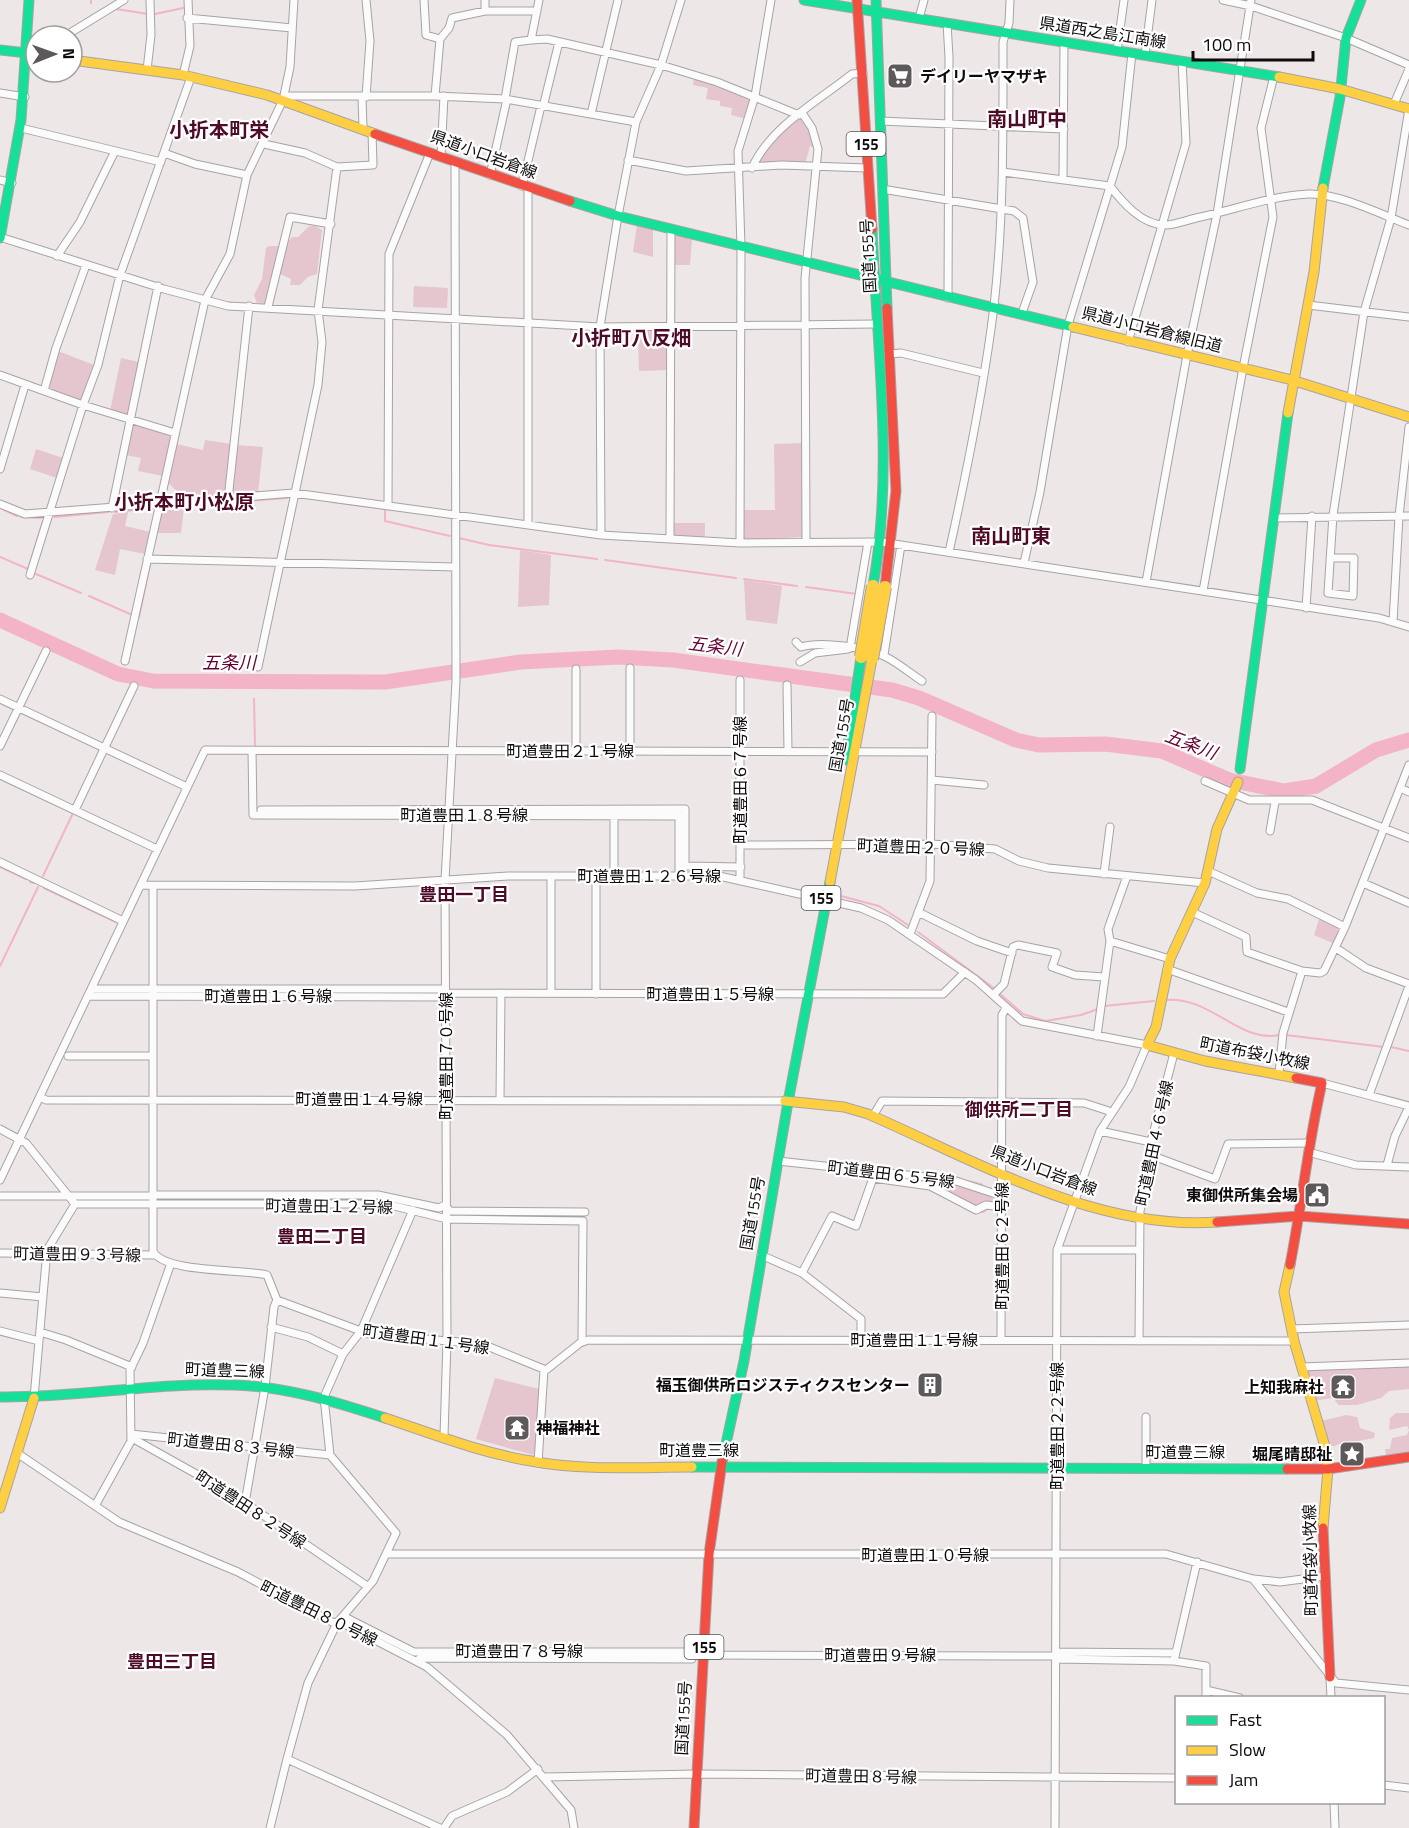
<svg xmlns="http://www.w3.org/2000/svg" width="1409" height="1828" font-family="'Titillium Web','Noto Sans JP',sans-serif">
	<rect width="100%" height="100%" fill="#ede7e8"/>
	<path fill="#e5c5ce" d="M694 77 751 96 752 101 747 119 731 115 732 108 720 106V101L706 99 708 88 693 85Z
		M801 116 810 130 816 148 810 146 805 164H755L762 150Z
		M314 225 322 230 317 274 308 277 300 285H290L291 279 280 274 287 243 292 237H298L308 227Z
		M637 225 653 229V257L633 252Z
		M678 235 692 239 690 265H674V237Z
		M269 246H282L267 301 265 304 257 303 254 295 262 279 266 248Z
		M414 286 448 288 447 308 413 307Z
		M638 330H665L668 333 667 370 639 371Z
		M58 351 94 365 81 399 78 400 49 390 48 387Z
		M121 358 139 362 128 415 110 411Z
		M135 423 172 437 163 476 138 471 141 458 126 455 132 426Z
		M205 440 232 444 226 493C209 504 180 499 168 482L176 444 203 450Z
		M803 443 804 537 746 540 743 537V510H775L774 444Z
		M237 445 263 447 258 493 233 495 231 492Z
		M36 449 63 458 57 478 30 469Z
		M184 508 181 533H156L160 510Z
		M128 512 125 526 150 532 145 554 120 549 115 575 95 570 113 514Z
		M672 523H705V538L675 536Z
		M520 550 551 555 549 605 518 607Z
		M744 580 782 586 777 624 746 620Z
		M1320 916 1339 926 1335 944 1314 935Z
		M950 1180H967L982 1183 996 1203 984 1213H973L965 1206 944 1198 940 1185Z
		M1409 1363V1389L1389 1391 1381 1398 1357 1405H1339L1333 1398 1311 1401 1301 1367Z
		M495 1378 539 1389 536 1452 533 1455 476 1439Z
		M1396 1413H1409V1457L1387 1461 1385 1449H1390L1392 1438 1407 1435 1409 1430 1407 1426 1389 1430 1390 1418Z
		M1346 1415 1357 1417 1360 1428 1375 1433 1374 1438 1358 1441 1355 1446 1339 1444 1335 1446 1325 1445 1317 1422Z"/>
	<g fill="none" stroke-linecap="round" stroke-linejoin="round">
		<path stroke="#f2b4c6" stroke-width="2" d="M91 0V3
			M116 9 148 14
			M155 14 183 8
			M300 497 329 501
			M332 502 385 509V521L450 536
			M165 507 287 498
			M0 508 17 516
			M115 512 152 508
			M21 517 41 518
			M54 517 108 512
			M459 538 489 545 597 559
			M0 557 28 569 43 521
			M605 560 736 578
			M36 574 81 593
			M744 579 797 586
			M806 587 857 594
			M89 596 130 614
			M139 617 150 564
			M254 686 255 682
			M254 699 255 745
			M0 867 26 879
			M43 876 73 813
			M30 882 34 883
			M44 888 118 923
			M837 895 879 906 908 925
			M918 932 995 989
			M0 966 38 887
			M999 993 1023 1014 1045 1021 1081 1015 1098 1009
			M1165 1000C1212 996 1238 1043 1279 1035
			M1104 1006 1154 1001
			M1286 1035 1384 1047
			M1391 1047 1409 1051"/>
		<path stroke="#f2b4c6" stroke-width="15" d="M0 620 118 674 153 681 385 682 521 662 618 657 673 660 892 690 919 698 1016 740 1039 745 1105 744 1162 751 1229 780 1284 791 1316 786 1376 750 1409 740"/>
		<g stroke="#a7a3a4" stroke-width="9">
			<path id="street" d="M366 0 370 41 366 97
				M424 0 426 35 440 39
				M485 0V11
				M539 0 531 40 547 39 661 65 717 82 799 115
				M1223 0 1251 6 1346 38 1409 65
				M187 18 292 28
				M919 18 924 0
				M947 23 949 57 948 298
				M65 36 124 0
				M1117 51 1124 0
				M1145 55 1152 0
				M147 70 151 35 150 0
				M183 75 190 46 188 0
				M0 93 25 97
				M435 96 440 39 449 28 452 18 485 11H537
				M362 97 363 128
				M505 99 515 42 531 40
				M283 100 289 96H435L505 99 636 122
				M1394 104 1409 69
				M543 107 559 42
				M802 113 812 128 818 149 805 278 806 542
				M591 114 618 0
				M880 121 1064 129
				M21 128 161 162
				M264 144 305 153 337 167 373 165 372 132
				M164 153 195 164 247 175
				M441 157 444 96
				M628 160 686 171 781 165 867 168
				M752 168C770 127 817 102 852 74L863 73
				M1003 172 1110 186C1123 203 1142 225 1165 225 1175 225 1187 220 1196 218 1234 210 1270 196 1308 194 1339 193 1380 214 1409 225
				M490 175 507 99
				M1063 179 1064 42
				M0 180 12 183
				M522 186 541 106
				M528 188V525
				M882 189 1014 211 1023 218 1033 282 1022 313
				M0 237 164 289 228 306 600 327 876 324
				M57 256 80 222 115 151
				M1308 305 1409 317
				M268 307 290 217 331 224
				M1128 342 1186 143 1182 61
				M891 354 901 353 983 373
				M0 375 83 405 175 433
				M44 391 56 348 86 265
				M0 469 25 385
				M228 499 249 306
				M0 504 25 514 294 493 601 535 740 543 881 542 1379 618 1409 627
				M388 506 389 254 430 153
				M112 508 158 286
				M1274 518 1409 516
				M601 535 600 327 618 216 636 122 661 65 681 0
				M670 539 671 230
				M740 543 741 247 738 151 755 96 771 0
				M949 552C967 471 984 389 994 306 1004 218 1003 130 1003 42L1009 23 1010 0
				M1330 558H1354L1353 596 1328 593 1333 515 1364 312 1391 218 1409 109
				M147 559 455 567
				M1024 563 1040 492 1068 325 1122 147 1132 53
				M30 575 83 405 98 365 120 275 191 77
				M1146 582 1187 355 1217 214 1251 0
				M1203 591 1243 368 1273 217 1261 128 1274 76
				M1306 608 1312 516
				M1393 622 1399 516 1409 427
				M796 642 801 647C821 641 867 647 886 657 898 663 910 673 922 681
				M850 648 868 542
				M884 655 901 545
				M125 661 205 300 230 254 247 175 283 100 290 67 294 0
				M800 662 815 653 848 649
				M258 667 318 385 322 342 318 310 337 167
				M576 669V751
				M740 680V879
				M787 685 788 752
				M0 699 187 787
				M0 746 46 651
				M252 750 253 815 679 816V876
				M630 751V668
				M0 775 157 849
				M932 780 984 785
				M1205 781 1249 800H1312L1409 838
				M1400 788 1409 792
				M75 810 134 686
				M261 810 685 809V866L741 867
				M614 815V876
				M1270 831 1275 802
				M741 845 932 844 995 849 1019 861 1048 868 1205 883
				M0 862 123 921
				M1208 871 1257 893 1288 899 1345 927 1324 971 1320 973 1302 971
				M1104 874 1110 827
				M1363 883 1409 903
				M141 885 355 886 508 876H719L861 908 888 920 976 980 1022 1021 1147 1045 1129 1087 1100 1131 1057 1250 1055 1828
				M153 886V1251C163 1273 243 1269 267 1275L277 1300 369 1334 482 1344 546 1370 580 1343 588 1340 1294 1341
				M918 912 977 941 1012 953
				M1192 912 1246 937 1247 952 1302 971 1283 1033 1279 1073
				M1345 927 1409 765
				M910 934 930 881 932 716
				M1110 941 1108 929 1127 876
				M1336 948 1366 968 1409 984
				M1167 969 1288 1012
				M91 989H445
				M445 993 943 994 965 972
				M551 993V876
				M596 994V876
				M993 995 1004 984 1013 947 1018 945 1057 953 1052 967 1075 975 1104 977
				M88 996 445 997
				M1097 1036 1110 941 1170 959
				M68 1056H153
				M1322 1083 1409 1106
				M1369 1095 1409 986
				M40 1097 46 1100 785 1101
				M500 1100 501 993
				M873 1116 882 1101 1084 1103 1112 1112
				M0 1129 26 1143 75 1204 47 1250 34 1398
				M1100 1131 1151 1142
				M1308 1152 1356 1165 1409 1167
				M1153 1156 1215 1179 1228 1144 1308 1143
				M778 1161 953 1180 1002 1196
				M1387 1165 1395 1136 1409 1107
				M0 1180 205 750 932 752
				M153 1195H378L439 1208 445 1205 450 1211 585 1212
				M0 1196H153
				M75 1204H386L447 1219 583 1221 582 1341
				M413 1210 361 1331 343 1354 324 1397 330 1455 396 1533 373 1581 337 1623 308 1683 287 1759 440 1828
				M1057 1250H1139
				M0 1253 154 1255
				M761 1255 802 1273 861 1319V1340
				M802 1273 832 1216 856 1226 873 1178 930 1186 976 1210 986 1205 1002 1207
				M0 1293 43 1297
				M271 1327 308 1337 343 1354
				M1291 1329 1409 1325
				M0 1331 39 1341
				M40 1332 66 1340 132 1367
				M1001 1340 1002 1015 1006 1008
				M1139 1341 1140 1211 1153 1156 1150 1152 1151 1142 1174 1053
				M1301 1367 1409 1363
				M131 1434 330 1455
				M444 1436 447 1341 445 880 456 681 455 162
				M132 1438 232 1494 367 1586
				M17 1453 119 1522 238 1572 332 1622 344 1624 427 1667 507 1735 571 1810 574 1828
				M538 1463 544 1370
				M1146 1469V1417
				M245 1503 265 1387 274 1307 277 1300
				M95 1506 131 1441 130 1370 143 1343 171 1263
				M387 1554H1166L1253 1579 1336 1683 1409 1690
				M1197 1562 1174 1661 1206 1666V1698
				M1254 1579 1280 1582 1325 1576
				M343 1616 414 1652H704
				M1056 1652 1175 1653
				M703 1655 1056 1656
				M1056 1659 1174 1661
				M416 1661 421 1658 692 1659
				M1330 1677 1331 1698
				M1206 1690 1240 1698
				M545 1777 696 1774 1176 1778
				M1384 1785 1409 1788
				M1334 1802 1335 1828
				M270 1828 287 1759
				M444 1828 452 1816 507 1792 538 1769"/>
		</g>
		<g stroke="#a7a3a4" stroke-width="11">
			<path id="fast" d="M804 0 1279 77
				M876 0 887 308
				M0 50 36 54
				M1323 188 1340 97 1346 38 1361 0
				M570 201 618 216 1073 327
				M872 229C877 346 894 471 873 586
				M0 238 21 120 29 0
				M846 760 861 657
				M1240 769 1288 413
				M0 1397C78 1398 155 1382 233 1385 285 1386 336 1402 385 1418
				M722 1462 744 1361 788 1102 830 882
				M692 1467 1287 1469"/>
		</g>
		<g stroke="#a7a3a4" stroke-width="11">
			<path id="slow" d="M72 60 183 75 267 95 375 134
				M1279 77 1340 89 1409 109
				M1073 327 1292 380 1409 417
				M1288 413 1314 272 1323 188
				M1238 782 1217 829 1205 883 1170 959 1156 1027 1147 1045 1205 1061 1296 1078
				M830 882 872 659
				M785 1101 844 1107 868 1114C976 1161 1096 1231 1217 1222
				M1290 1265 1284 1292 1294 1341 1326 1450 1328 1469 1323 1528
				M385 1418C433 1434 481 1453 531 1461 583 1471 639 1467 692 1467
				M0 1508 34 1398"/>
		</g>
		<g stroke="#a7a3a4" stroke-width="11">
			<path id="jam" d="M857 0 872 229
				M375 134 570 201
				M885 587 896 491 887 308
				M1217 1222 1299 1216 1409 1224
				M1290 1265C1302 1204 1308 1143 1322 1083L1296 1078
				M1287 1469H1328L1409 1457
				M1323 1528 1330 1677
				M694 1828 709 1554 722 1462"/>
		</g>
		<use href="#street" stroke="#fcfbfc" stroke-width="7"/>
		<use href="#fast" stroke="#16e098" stroke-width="9"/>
		<use href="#slow" stroke="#ffcf43" stroke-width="9"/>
		<use href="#jam" stroke="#f24e42" stroke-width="9"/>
		<g stroke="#a7a3a4" stroke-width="14" stroke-linecap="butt">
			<path id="slow-bridge" d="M861 657 873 586
				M872 659 885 587"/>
		</g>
		<use href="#slow-bridge" stroke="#ffcf43" stroke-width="12"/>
	</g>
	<defs>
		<g id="supermarket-square" transform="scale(1.35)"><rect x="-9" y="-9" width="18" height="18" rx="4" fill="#5d585a" stroke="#fff"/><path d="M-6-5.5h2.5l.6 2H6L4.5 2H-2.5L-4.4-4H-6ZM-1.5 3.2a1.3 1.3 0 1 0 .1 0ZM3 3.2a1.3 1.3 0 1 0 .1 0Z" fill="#fff"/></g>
		<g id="civic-square" transform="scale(1.35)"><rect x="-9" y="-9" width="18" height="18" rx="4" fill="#5d585a" stroke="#fff"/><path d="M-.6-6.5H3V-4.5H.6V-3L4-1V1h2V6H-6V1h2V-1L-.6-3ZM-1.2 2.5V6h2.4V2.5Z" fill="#fff"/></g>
		<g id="building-square" transform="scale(1.35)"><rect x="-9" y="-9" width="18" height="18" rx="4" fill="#5d585a" stroke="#fff"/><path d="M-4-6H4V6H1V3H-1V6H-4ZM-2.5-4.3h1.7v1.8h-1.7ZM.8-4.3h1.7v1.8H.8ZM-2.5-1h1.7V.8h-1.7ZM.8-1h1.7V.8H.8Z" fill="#fff"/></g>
		<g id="temple-square" transform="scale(1.35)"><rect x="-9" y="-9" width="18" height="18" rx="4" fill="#5d585a" stroke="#fff"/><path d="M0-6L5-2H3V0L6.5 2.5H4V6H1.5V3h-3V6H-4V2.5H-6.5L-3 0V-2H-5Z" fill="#fff"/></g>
		<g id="sight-square" transform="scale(1.35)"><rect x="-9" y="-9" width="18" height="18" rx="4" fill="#5d585a" stroke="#fff"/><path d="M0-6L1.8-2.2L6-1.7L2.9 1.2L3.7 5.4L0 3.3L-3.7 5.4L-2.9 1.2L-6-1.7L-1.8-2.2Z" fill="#fff"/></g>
	</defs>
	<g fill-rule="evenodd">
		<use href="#supermarket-square" x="900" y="76"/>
		<use href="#civic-square" x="1317" y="1195"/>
		<use href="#building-square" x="930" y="1385"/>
		<use href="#temple-square" x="1343" y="1387"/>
		<use href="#temple-square" x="517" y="1428"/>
		<use href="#sight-square" x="1352" y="1454"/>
	</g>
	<g text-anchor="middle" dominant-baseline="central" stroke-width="4.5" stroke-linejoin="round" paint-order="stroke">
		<g fill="#fff" stroke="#575456" stroke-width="1.5">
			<rect x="846.5" y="132" width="39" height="24" rx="4.5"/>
			<rect x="801.5" y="886" width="39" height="24" rx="4.5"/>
			<rect x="684.5" y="1635" width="39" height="24" rx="4.5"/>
		</g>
		<g font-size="15" font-weight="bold" fill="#0f0b0d">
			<text x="866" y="144">155</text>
			<text x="821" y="898">155</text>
			<text x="704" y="1647">155</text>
		</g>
		<g font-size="16" fill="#0f0b0d" stroke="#fff">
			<text transform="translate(1103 32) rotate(9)">県道西之島江南線</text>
			<text transform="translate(484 154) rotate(20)">県道小口岩倉線</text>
			<text transform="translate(868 256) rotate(-93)">国道155号</text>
			<text transform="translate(1152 329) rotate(14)">県道小口岩倉線旧道</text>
			<text transform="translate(841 735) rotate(-80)">国道155号</text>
			<text x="570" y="751">町道豊田２１号線</text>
			<text transform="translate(740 780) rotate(-90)">町道豊田６７号線</text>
			<text x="464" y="815">町道豊田１８号線</text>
			<text transform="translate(921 847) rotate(2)">町道豊田２０号線</text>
			<text x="649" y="876">町道豊田１２６号線</text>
			<text x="710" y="994">町道豊田１５号線</text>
			<text x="268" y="996">町道豊田１６号線</text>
			<text transform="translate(1255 1053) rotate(11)">町道布袋小牧線</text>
			<text transform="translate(446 1056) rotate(-90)">町道豊田７０号線</text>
			<text x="359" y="1099">町道豊田１４号線</text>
			<text transform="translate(1154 1143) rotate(-78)">町道豊田４６号線</text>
			<text transform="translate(1044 1170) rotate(21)">県道小口岩倉線</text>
			<text transform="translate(891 1174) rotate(7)">町道豊田６５号線</text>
			<text transform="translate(329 1206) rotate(1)">町道豊田１２号線</text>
			<text transform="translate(752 1213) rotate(-80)">国道155号</text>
			<text transform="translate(1002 1246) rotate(-90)">町道豊田６２号線</text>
			<text transform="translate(77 1254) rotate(1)">町道豊田９３号線</text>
			<text transform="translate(426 1339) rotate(8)">町道豊田１１号線</text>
			<text x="914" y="1340">町道豊田１１号線</text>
			<text transform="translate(225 1370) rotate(2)">町道豊三線</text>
			<text transform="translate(1057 1426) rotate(-90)">町道豊田２２号線</text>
			<text transform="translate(231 1445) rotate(6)">町道豊田８３号線</text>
			<text x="699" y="1450">町道豊三線</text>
			<text x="1185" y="1452">町道豊三線</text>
			<text transform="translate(251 1509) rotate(33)">町道豊田８２号線</text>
			<text x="925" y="1555">町道豊田１０号線</text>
			<text transform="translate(1310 1560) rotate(-91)">町道布袋小牧線</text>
			<text transform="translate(319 1613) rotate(26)">町道豊田８０号線</text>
			<text x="519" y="1651">町道豊田７８号線</text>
			<text x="880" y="1655">町道豊田９号線</text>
			<text transform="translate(683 1718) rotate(-87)">国道155号</text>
			<text transform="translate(861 1776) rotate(1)">町道豊田８号線</text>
		</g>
		<g font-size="16" font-weight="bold" fill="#0f0b0d" stroke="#fff" text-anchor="end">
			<text x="920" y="76" text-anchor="start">デイリーヤマザキ</text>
			<text x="1298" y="1195">東御供所集会場</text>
			<text x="910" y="1385">福玉御供所ロジスティクスセンター</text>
			<text x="1324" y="1387">上知我麻社</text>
			<text x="536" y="1428" text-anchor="start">神福神社</text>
			<text x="1332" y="1454">堀尾晴邸祉</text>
		</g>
		<g font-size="18" font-style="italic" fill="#660032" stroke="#fff">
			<text transform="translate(715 646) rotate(7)">五条川</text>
			<text x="229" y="662">五条川</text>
			<text transform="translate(1191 744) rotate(21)">五条川</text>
		</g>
		<g font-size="18" font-weight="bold" fill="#4e0b27" stroke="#fff">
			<text x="464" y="894">豊田一丁目</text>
			<text x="1019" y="1109">御供所二丁目</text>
			<text x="322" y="1236">豊田二丁目</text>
			<text x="172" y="1661">豊田三丁目</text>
		</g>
		<g font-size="20" font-weight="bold" fill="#4e0b27" stroke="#fff">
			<text x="1027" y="118">南山町中</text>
			<text x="219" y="129">小折本町栄</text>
			<text x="631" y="337">小折町八反畑</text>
			<text x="184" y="501">小折本町小松原</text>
			<text x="1011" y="535">南山町東</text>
		</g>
	</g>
	<rect x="1175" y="1696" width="210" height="108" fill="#ffffff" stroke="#9f9d9e" stroke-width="1.5"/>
	<rect x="1187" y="1716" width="30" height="9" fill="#16e098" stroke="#9f9d9e" stroke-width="1.5"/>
	<text x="1229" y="1726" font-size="18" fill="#0f0b0d">Fast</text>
	<rect x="1187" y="1746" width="30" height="9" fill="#ffcf43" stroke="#9f9d9e" stroke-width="1.5"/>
	<text x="1229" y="1756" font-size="18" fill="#0f0b0d">Slow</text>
	<rect x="1187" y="1776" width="30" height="9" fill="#f24e42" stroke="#9f9d9e" stroke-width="1.5"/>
	<text x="1229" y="1786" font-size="18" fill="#0f0b0d">Jam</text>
	<g transform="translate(54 54) rotate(89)"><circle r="28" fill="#ffffff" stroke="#9f9d9e" stroke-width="1.5"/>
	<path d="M0-4.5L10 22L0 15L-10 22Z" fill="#5d585a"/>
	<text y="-9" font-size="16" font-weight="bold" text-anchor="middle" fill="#0f0b0d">N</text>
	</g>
	<path d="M1193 51v9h120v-9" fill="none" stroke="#0f0b0d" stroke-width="3"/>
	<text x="1202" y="51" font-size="18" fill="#0f0b0d" stroke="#ffffff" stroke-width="4.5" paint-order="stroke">100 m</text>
</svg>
